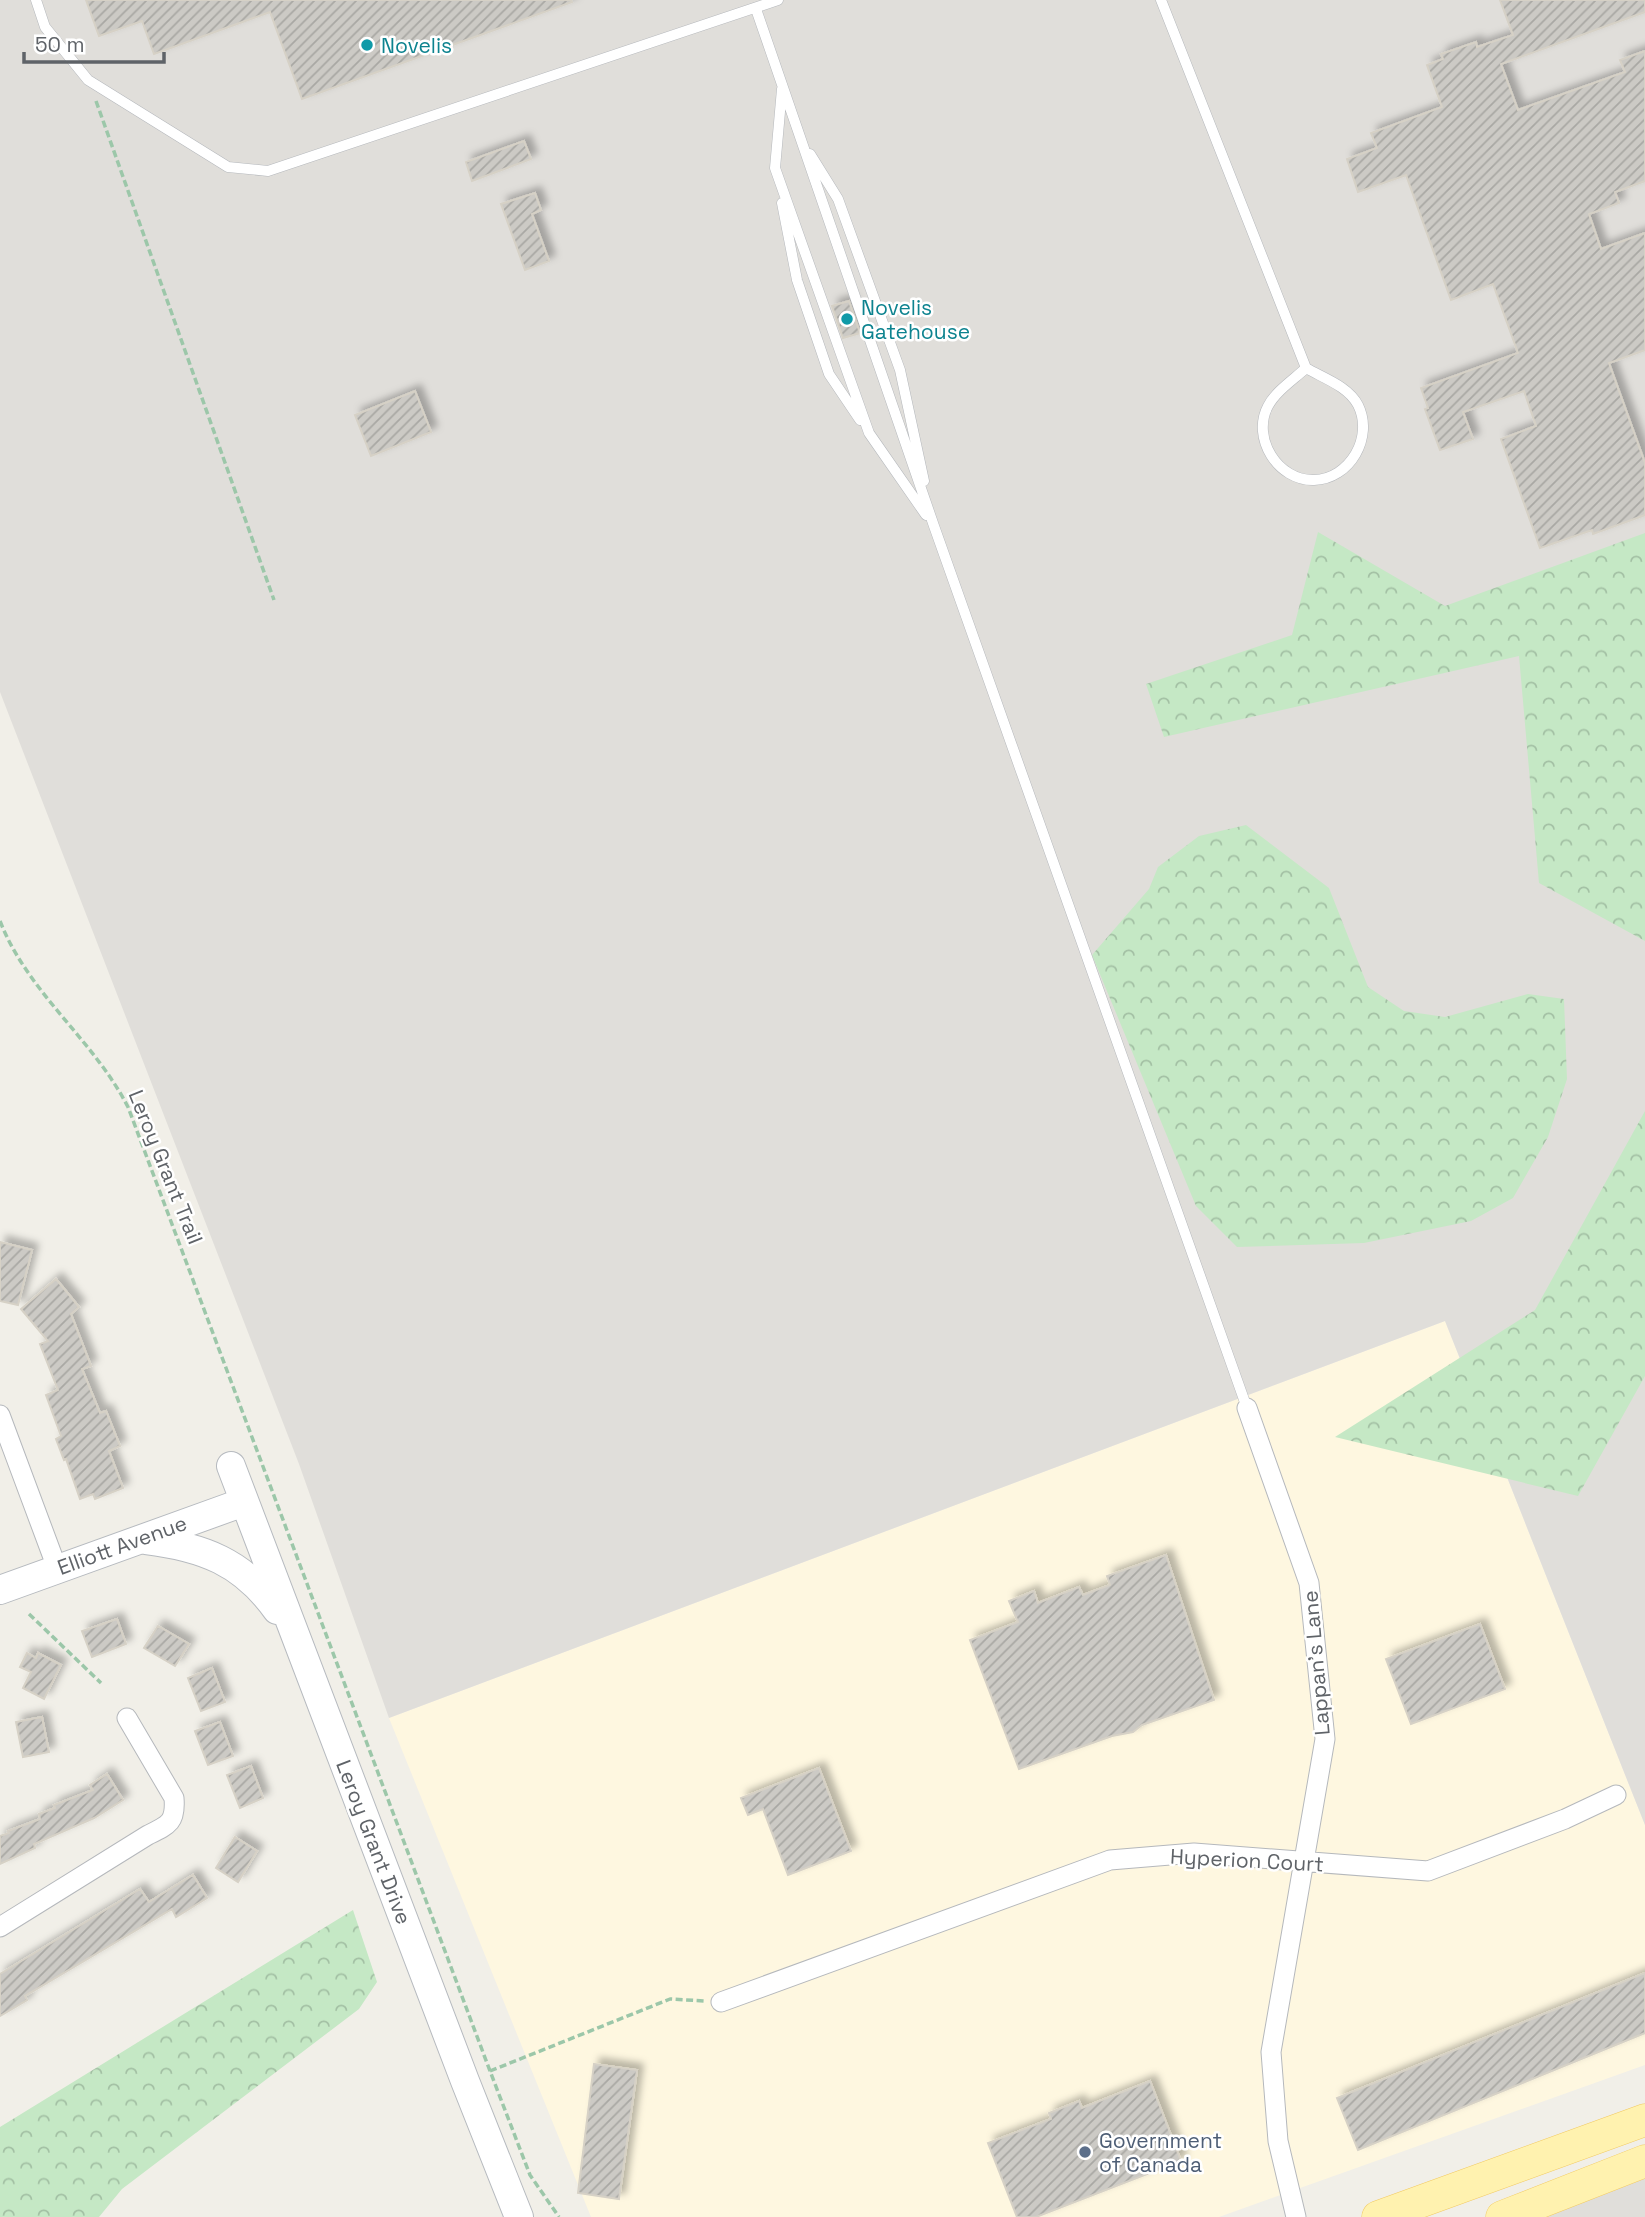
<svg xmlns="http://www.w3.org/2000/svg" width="1645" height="2217" font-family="'Space Grotesk',sans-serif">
	<defs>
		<pattern id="forest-crowns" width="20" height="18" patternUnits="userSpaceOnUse" patternTransform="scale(1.75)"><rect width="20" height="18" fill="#c5e8c5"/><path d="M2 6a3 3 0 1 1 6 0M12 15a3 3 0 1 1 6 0" fill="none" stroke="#a3c0a4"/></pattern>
		<pattern id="building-hatch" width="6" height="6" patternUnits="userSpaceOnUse" patternTransform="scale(1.75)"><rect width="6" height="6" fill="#cccac5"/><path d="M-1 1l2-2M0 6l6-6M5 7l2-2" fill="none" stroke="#a9a8a4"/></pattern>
		<filter id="shadow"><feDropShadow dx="6" dy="-6" stdDeviation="3.5" flood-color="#0004"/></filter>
	</defs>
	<rect width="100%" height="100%" fill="#f1efe8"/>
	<path fill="#fef7e0" d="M1445 1321 1645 1825V2065L1219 2217H591L389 1718Z"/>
	<path fill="#e0deda" d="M0 0H1645V1825L1445 1321 389 1718 299 1464 0 692Z
		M1645 2160V2217H1515Z"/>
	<path fill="url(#forest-crowns)" d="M1318 532 1445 606 1645 533V941L1539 883 1519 656 1164 737 1146 684 1292 635Z
		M1246 825 1329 888 1368 987 1404 1011 1445 1017 1528 994 1564 999 1567 1079 1548 1137 1513 1198 1471 1221 1364 1243 1237 1247 1196 1206 1092 955 1149 889 1158 867 1199 836Z
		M1645 1111V1376L1578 1496 1335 1437 1535 1310Z
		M353 1910 377 1982 359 2009 122 2189 99 2217H0V2127Z"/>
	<path fill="url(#building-hatch)" stroke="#d6d1c6" stroke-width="2" filter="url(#shadow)" d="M86 0H571L572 2 302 99 270 12 154 54 142 21 99 36Z
		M1500 0H1645V12L1501 64 1518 110 1625 72 1620 60 1645 51V181L1615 192 1619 203 1589 214 1601 249 1645 233V350L1609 363 1645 463V515L1593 534 1592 530 1540 548 1501 439 1536 426 1524 391 1463 412 1473 439 1440 450 1425 409 1428 408 1421 388 1518 353 1493 284 1451 300 1406 175 1358 192 1347 159 1377 148 1371 133 1442 107 1427 65 1443 59 1441 54 1476 42 1477 47 1513 35Z
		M524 141 531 159 472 181 466 162Z
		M535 193 541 210 532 214 549 261 525 270 501 204Z
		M849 301 860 333 843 338 832 306Z
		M415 391 431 432 371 456 355 415Z
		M0 1242 32 1250 18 1305 0 1301Z
		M56 1279 79 1307 71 1314 91 1366 82 1369 100 1413 106 1411 120 1446 109 1451 123 1488 95 1499 93 1494 80 1499 66 1459 64 1460 56 1439 61 1436 46 1395 58 1390 40 1344 48 1341 21 1309Z
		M1166 1555 1214 1700 1142 1725 1133 1732 1112 1736 1019 1769 970 1640 1018 1622 1009 1601 1034 1591 1038 1603 1079 1587 1083 1595 1110 1585 1107 1576Z
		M117 1619 126 1644 92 1657 82 1631Z
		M1480 1624 1505 1689 1411 1724 1386 1659Z
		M158 1626 189 1644 175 1666 144 1648Z
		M27 1653 36 1658 38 1653 61 1665 44 1699 23 1688 31 1672 20 1667Z
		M212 1668 225 1702 201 1711 188 1678Z
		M42 1717 49 1752 23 1757 16 1722Z
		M220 1722 233 1756 208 1765 195 1731Z
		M251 1766 263 1798 240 1808 227 1775Z
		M819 1768 851 1851 788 1875 763 1809 748 1815 741 1798Z
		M107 1774 123 1800 94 1818 34 1844 35 1848 0 1864V1836L9 1833 8 1831 40 1819 39 1814 55 1808 54 1805 93 1790 90 1785Z
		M235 1837 257 1851 238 1882 216 1868Z
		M193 1875 207 1898 176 1917 172 1909 25 1996 27 2000 0 2016V1974L140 1889 149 1902Z
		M1645 1973V2033L1358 2150 1337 2098Z
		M594 2064 637 2070 619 2199 578 2193Z
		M1150 2081 1181 2161 1036 2217H1017L988 2143 1051 2119 1049 2113 1079 2101 1082 2108Z"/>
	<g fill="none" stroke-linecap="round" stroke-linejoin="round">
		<g stroke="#b5b8bc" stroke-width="11">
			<path id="lane" d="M36 0 45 27 88 80 228 167 268 171 778 0
				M1161 0 1306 368C1323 378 1348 386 1358 405 1374 437 1350 479 1314 480 1278 481 1251 438 1268 406 1276 391 1293 380 1306 368
				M756 9 934 526 1247 1408
				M782 89 775 168 869 433 926 515
				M810 154 838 199 900 370 924 481
				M782 203 797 280 829 374 860 420"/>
		</g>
		<g stroke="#b5b8bc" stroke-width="21">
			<path id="street" d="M1247 1408 1309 1583 1325 1739 1271 2052 1278 2141 1296 2217
				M0 1415 57 1568
				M0 1927 148 1835C169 1825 176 1822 174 1798L127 1718
				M721 2002 1110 1860 1194 1853 1428 1871 1565 1819 1616 1795"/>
		</g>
		<g stroke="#b6babf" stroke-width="30">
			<path id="secondary" d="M231 1466 465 2081 519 2217
				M146 1540C203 1547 243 1562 277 1610
				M0 1590 244 1502"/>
		</g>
		<g stroke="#f2c960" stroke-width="33">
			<path id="primary" d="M1378 2217 1645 2120
				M1502 2217 1645 2161"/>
		</g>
		<path stroke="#9cc7a9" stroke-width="3.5" stroke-dasharray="7 3.5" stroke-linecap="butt" d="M96 101 274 600
			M0 921C28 993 93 1039 128 1107L490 2071 530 2175 559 2217
			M29 1614 101 1683
			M490 2071 670 1999 705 2001"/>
		<use href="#lane" stroke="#fff" stroke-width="10"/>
		<use href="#street" stroke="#fff" stroke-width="19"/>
		<use href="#secondary" stroke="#fff" stroke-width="28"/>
		<use href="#primary" stroke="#fff2af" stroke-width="32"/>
	</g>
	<g fill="#0f9aa8" stroke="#fff" stroke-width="2.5">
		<circle cx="367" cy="45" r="7"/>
		<circle cx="847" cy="319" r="7"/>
	</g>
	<circle fill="#5c6f8a" stroke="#fff" stroke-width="2.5" cx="1085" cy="2152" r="7"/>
	<g text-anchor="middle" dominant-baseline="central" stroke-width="5" stroke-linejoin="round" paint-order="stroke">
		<g font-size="21" fill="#0d838f" stroke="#fff" text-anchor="start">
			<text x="381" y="45">Novelis</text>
			<text x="861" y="307">Novelis<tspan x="861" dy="24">Gatehouse</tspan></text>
		</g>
		<g font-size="21" fill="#5f6368" stroke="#fff">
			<text transform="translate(166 1167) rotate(68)">Leroy Grant Trail</text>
			<text transform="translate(122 1545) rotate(-20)">Elliott Avenue</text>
			<text transform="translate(1316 1663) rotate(-95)">Lappan's Lane</text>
			<text transform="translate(374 1842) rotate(69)">Leroy Grant Drive</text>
			<text transform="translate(1247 1860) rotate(3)">Hyperion Court</text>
		</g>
		<g font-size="21" fill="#4e5e75" stroke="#fff" text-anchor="start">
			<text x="1099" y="2140">Government<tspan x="1099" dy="24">of Canada</tspan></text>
		</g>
	</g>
	<path d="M24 52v10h140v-10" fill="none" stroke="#5f6368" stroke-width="3.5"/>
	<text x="35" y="52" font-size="21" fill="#5f6368" stroke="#ffffff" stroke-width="5" paint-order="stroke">50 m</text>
</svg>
